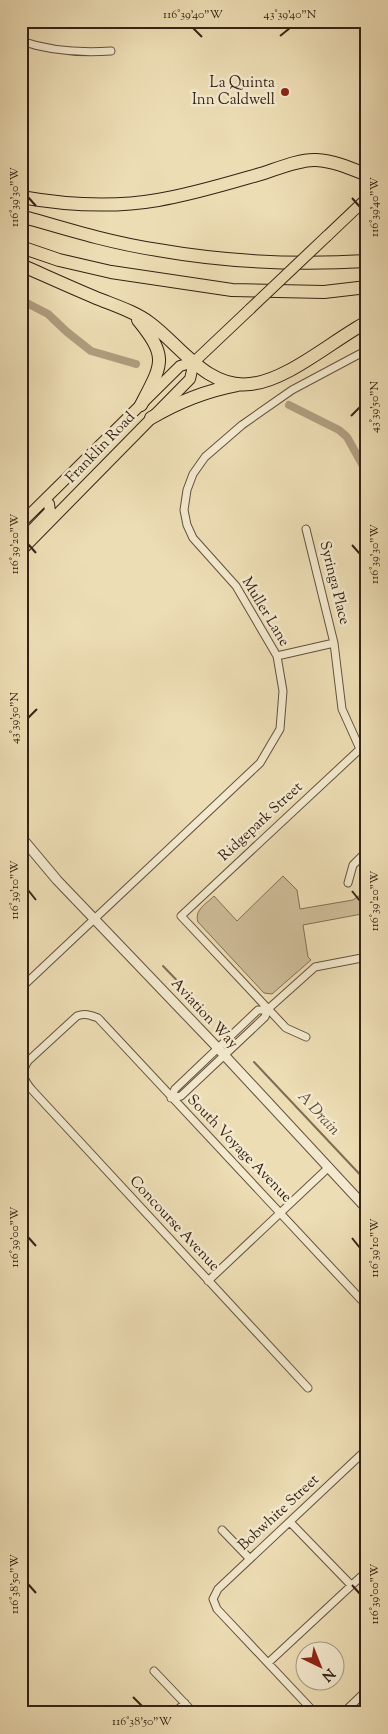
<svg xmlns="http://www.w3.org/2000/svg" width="388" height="1734" font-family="'Sorts Mill Goudy',serif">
	<rect width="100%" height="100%" fill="#edddb4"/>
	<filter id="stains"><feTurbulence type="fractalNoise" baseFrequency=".004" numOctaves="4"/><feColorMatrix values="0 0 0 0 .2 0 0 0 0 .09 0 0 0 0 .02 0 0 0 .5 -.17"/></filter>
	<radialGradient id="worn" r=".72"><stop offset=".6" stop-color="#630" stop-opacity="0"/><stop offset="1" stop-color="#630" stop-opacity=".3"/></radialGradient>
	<path fill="#cebd99" stroke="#827057" d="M283 876 297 890 300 909 353 900 363 893 367 885V913L303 925 308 957 311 960 272 994 264 993 198 922C194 910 206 904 214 896L237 921Z"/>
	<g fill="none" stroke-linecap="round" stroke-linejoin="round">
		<path stroke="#7e6c54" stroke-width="2" d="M163 966 213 1018
			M254 1062 367 1182"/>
		<path stroke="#ae9d7e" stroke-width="8" d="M21 300 48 314 67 332 91 351 136 364
			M289 405 339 430 347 437 367 473"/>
		<g stroke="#63513d" stroke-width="9">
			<path id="minor" d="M21 41C50 51 81 53 111 51
				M306 529 334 643 342 709 360 749 367 757
				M277 656 334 643
				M348 883 353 865 367 851
				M21 988 260 763 280 729 283 691 277 656 236 586 193 538 187 525 184 510 187 490 193 474 205 457 242 425 292 390 367 350
				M306 1037 286 1028 181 916 360 749
				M171 1098 181 1096 265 1017 267 1010 315 967 367 957
				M171 1098 175 1089 258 1010H267
				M208 1281 329 1167
				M308 1388 33 1091C24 1081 20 1074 28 1061L77 1016C85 1013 90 1015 98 1018L367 1306
				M290 1522 351 1585
				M222 1530 250 1559
				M268 1663 367 1571
				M154 1671 194 1713
				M174 1713 185 1703
				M315 1713 217 1609 213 1599 218 1589 367 1449
				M343 1713 367 1690"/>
		</g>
		<g stroke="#63513d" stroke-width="11">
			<path id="tertiary" d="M21 837 57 880 213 1043 367 1209"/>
		</g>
		<g stroke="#352215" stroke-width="12">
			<path id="primary" d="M327 236 367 198
				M21 523 180 366 194 362 250 309
				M21 541 50 511 49 504 45 500
				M21 551 190 379 194 362"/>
		</g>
		<g stroke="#352215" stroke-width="14">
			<path id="motorway" d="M21 197C66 205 112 208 158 200 194 194 229 183 264 173 279 168 301 159 316 160 334 161 350 168 367 175
				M21 216C66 229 111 243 158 250 226 262 298 265 367 261
				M21 247 59 260 111 272 232 290 324 292 367 287
				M21 265C46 276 70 287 94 297 113 305 134 311 150 323 180 345 207 389 250 384 287 381 333 340 367 322
				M138 320C169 358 162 364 141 405
				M151 418C178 402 205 391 237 385"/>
		</g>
		<use href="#minor" stroke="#f3e9ce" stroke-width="7"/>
		<use href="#tertiary" stroke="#f3e9ce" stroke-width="9"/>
		<use href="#primary" stroke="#edddb4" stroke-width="10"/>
		<use href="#motorway" stroke="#edddb4" stroke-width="12"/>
		<g stroke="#352215" stroke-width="12" stroke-linecap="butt">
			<path id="primary-bridge" d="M250 309 327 236"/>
		</g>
		<use href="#primary-bridge" stroke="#edddb4" stroke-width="10"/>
	</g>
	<path fill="none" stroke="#352215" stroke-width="2" d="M193 28 202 37M280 36 290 28M28 197 36 206M352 198 360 207M351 416 360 407M28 544 36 553M352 545 360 554M28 718 37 709M28 890 36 900M352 891 360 901M28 1237 36 1246M352 1238 360 1248M28 1584 36 1593M352 1585 360 1594M133 1697 142 1706"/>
	<circle fill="#8f2418" stroke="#f3e9ce" stroke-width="2" cx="285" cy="92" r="5"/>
	<g text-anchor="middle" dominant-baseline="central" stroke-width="5" stroke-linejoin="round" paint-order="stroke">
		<g font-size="15" fill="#352215" stroke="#f3e9ce" text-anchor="end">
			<text x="275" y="83">La Quinta<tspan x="275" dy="17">Inn Caldwell</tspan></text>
		</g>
		<g font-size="15" fill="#352215" stroke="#f3e9ce">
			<text transform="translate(101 448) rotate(-46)">Franklin Road</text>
			<text transform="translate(334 583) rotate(76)">Syringa Place</text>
			<text transform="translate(265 612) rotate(59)">Muller Lane</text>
			<text transform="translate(261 822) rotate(-43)">Ridgepark Street</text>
			<text transform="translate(204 1014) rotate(47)">Aviation Way</text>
			<text transform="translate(239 1149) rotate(46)">South Voyage Avenue</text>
			<text transform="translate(174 1224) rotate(47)">Concourse Avenue</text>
			<text transform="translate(279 1513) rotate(-43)">Bobwhite Street</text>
		</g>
		<g font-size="16" font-style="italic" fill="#5f4d3a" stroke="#f3e9ce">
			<text transform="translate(318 1114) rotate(47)">A Drain</text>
		</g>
	</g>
	<rect width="388" height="1734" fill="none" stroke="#edddb4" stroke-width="55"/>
	<g transform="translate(320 1666) rotate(137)"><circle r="24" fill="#f3e9ce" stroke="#a79984"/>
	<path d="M0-4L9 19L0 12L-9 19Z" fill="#8f2418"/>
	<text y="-8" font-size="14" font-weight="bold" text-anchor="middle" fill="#352215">N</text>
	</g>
	<rect x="28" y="28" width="332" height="1678" fill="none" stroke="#352215" stroke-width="2"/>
	<g font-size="12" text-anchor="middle" fill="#352215">
		<text x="193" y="18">116°39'40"W</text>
		<text x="290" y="18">43°39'40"N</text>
		<text transform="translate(14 197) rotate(-90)" y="4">116°39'30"W</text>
		<text transform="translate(374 207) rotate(-90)" y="4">116°39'40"W</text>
		<text transform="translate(374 407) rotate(-90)" y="4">43°39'50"N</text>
		<text transform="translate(14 544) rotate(-90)" y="4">116°39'20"W</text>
		<text transform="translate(374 554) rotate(-90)" y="4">116°39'30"W</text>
		<text transform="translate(14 718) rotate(-90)" y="4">43°39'50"N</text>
		<text transform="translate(14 890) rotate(-90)" y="4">116°39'10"W</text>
		<text transform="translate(374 901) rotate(-90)" y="4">116°39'20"W</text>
		<text transform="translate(14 1237) rotate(-90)" y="4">116°39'00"W</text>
		<text transform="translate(374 1248) rotate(-90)" y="4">116°39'10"W</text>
		<text transform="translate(14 1584) rotate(-90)" y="4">116°38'50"W</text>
		<text transform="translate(374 1594) rotate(-90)" y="4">116°39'00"W</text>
		<text x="142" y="1725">116°38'50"W</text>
	</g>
	<rect width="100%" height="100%" filter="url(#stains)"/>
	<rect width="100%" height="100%" fill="url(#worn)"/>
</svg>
